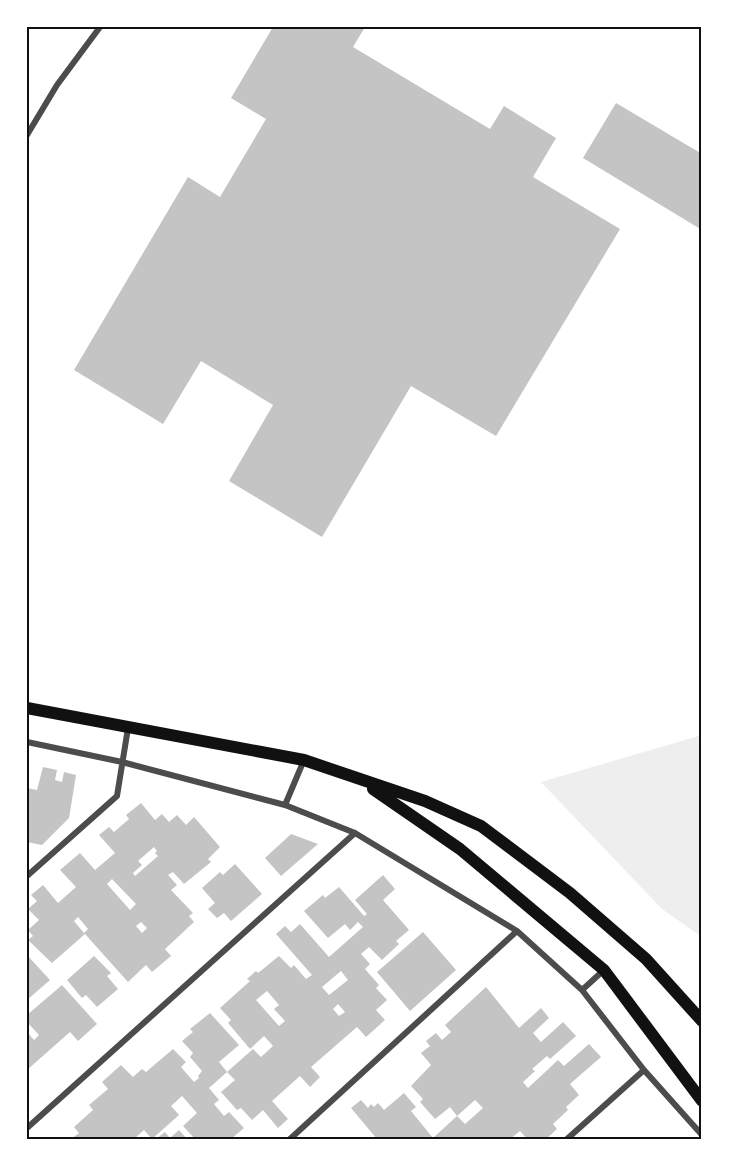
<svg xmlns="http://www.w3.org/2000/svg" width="729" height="1166" font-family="'Exo 2',sans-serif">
	<rect width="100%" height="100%" fill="#fff"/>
	<path fill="#eee" d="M702 735V937L662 909 541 782Z"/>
	<path fill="#c4c4c4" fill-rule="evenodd" d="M273 27H365L353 47 490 129 504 106 556 138 533 177 620 229 496 436 411 386 322 537 229 481 273 405 201 361 163 424 74 370 188 177 220 197 266 119 231 98Z
		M616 103 702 154V230L583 158Z
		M43 767 57 770 55 780 62 782 64 772 76 775 69 818 42 845 27 842V788L37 790Z
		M141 803 155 820 162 814 169 822 177 815 186 825 194 817 220 847 208 859 211 862 184 884 173 872 168 875 177 885 171 890 193 913 189 916 194 922 165 949 171 956 152 972 146 965 128 982 85 934 52 963 28 940 33 936 28 930 39 920 28 909 37 901 31 895 43 885 58 903 76 887 60 870 80 853 95 870 115 853 99 835 109 827 114 832 129 819 126 815ZM154 847 157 851 155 853 158 856 135 876 133 873 142 865 138 861ZM112 879 136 904 130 910 107 884ZM78 917 88 929 84 933 74 921ZM141 922 147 928 142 933 136 926Z
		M291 834 318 844 281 876 265 858Z
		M235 864 262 894 231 921 224 913 217 918 208 909 215 903 202 888 220 872 223 875Z
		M383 875 395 889 383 900 409 930 396 941 399 944 382 960 369 947 361 954 370 964 365 969 379 985 376 988 387 1000 376 1010 385 1020 366 1037 357 1027 311 1067 320 1077 310 1087 300 1076 272 1101 288 1119 278 1128 263 1110 252 1120 241 1108 237 1110 221 1092 235 1080 227 1072 253 1049 261 1057 273 1046 264 1036 250 1049 228 1023 231 1020 220 1008 250 981 247 979 256 971 258 973 279 956 291 968 294 965 306 979 312 975 276 934 285 926 291 932 300 924 329 957 363 927 358 922 350 930 345 924 328 938 304 911 323 895 325 898 339 887 364 916 367 914 355 900ZM341 971 348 980 329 995 322 987ZM267 991 279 1005 274 1009 285 1021 279 1026 256 1000ZM338 1004 345 1012 339 1016 333 1009Z
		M423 932 456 970 410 1011 377 972Z
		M27 955 50 980 27 1000Z
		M94 956 111 973 107 976 118 989 97 1007 86 995 82 998 67 980Z
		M62 985 97 1024 78 1041 70 1032 27 1070V1032L34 1040 39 1035 27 1022V1015Z
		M486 987 519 1028 541 1008 549 1018 533 1033 541 1042 563 1022 576 1036 550 1059 547 1056 532 1069 535 1071 523 1082 528 1088 558 1060 564 1066 589 1044 601 1057 570 1084 579 1095 566 1107 568 1110 553 1124 557 1129 546 1139H527L520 1131 510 1139H377L351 1108 361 1100 368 1108 371 1104 374 1107 378 1103 384 1110 404 1093 416 1107 411 1111 433 1138 457 1116 465 1124 483 1108 475 1100 457 1116 450 1107 435 1119 420 1102 423 1099 411 1086 431 1065 421 1053 430 1046 426 1041 436 1033 442 1040 451 1032 445 1025Z
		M210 1013 239 1045 219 1062 227 1072 209 1088 219 1100 214 1104 224 1116 229 1112 244 1128 231 1139H195L183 1126 197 1113 182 1096 171 1106 179 1115 152 1139 144 1130 134 1139H71L79 1133 74 1127 93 1110 89 1105 108 1089 102 1082 121 1065 133 1077 142 1069 146 1072 173 1049 186 1062 181 1067 194 1082 199 1078 198 1076 202 1071 190 1057 193 1053 182 1041 193 1032 190 1029Z
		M179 1130 187 1139H156L165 1132 170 1138Z"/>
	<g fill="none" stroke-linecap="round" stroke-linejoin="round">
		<path stroke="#4c4c4c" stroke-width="6" d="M27 135 57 85 100 27
			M27 742 122 762 285 805 355 833 517 931 582 990 644 1070 702 1135
			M285 805 304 760
			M27 876 117 796 128 728
			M582 990 604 970
			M27 1128 355 833
			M290 1139 517 931
			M567 1139 644 1070"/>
		<path stroke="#111" stroke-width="12" d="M27 708 304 760 425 801 481 826 570 893 646 959 702 1021
			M373 789 460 849 604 970 702 1101"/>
	</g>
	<rect width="729" height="1166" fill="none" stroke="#ffffff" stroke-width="57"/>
	<rect x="28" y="28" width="672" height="1110" fill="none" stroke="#111" stroke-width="2"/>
</svg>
